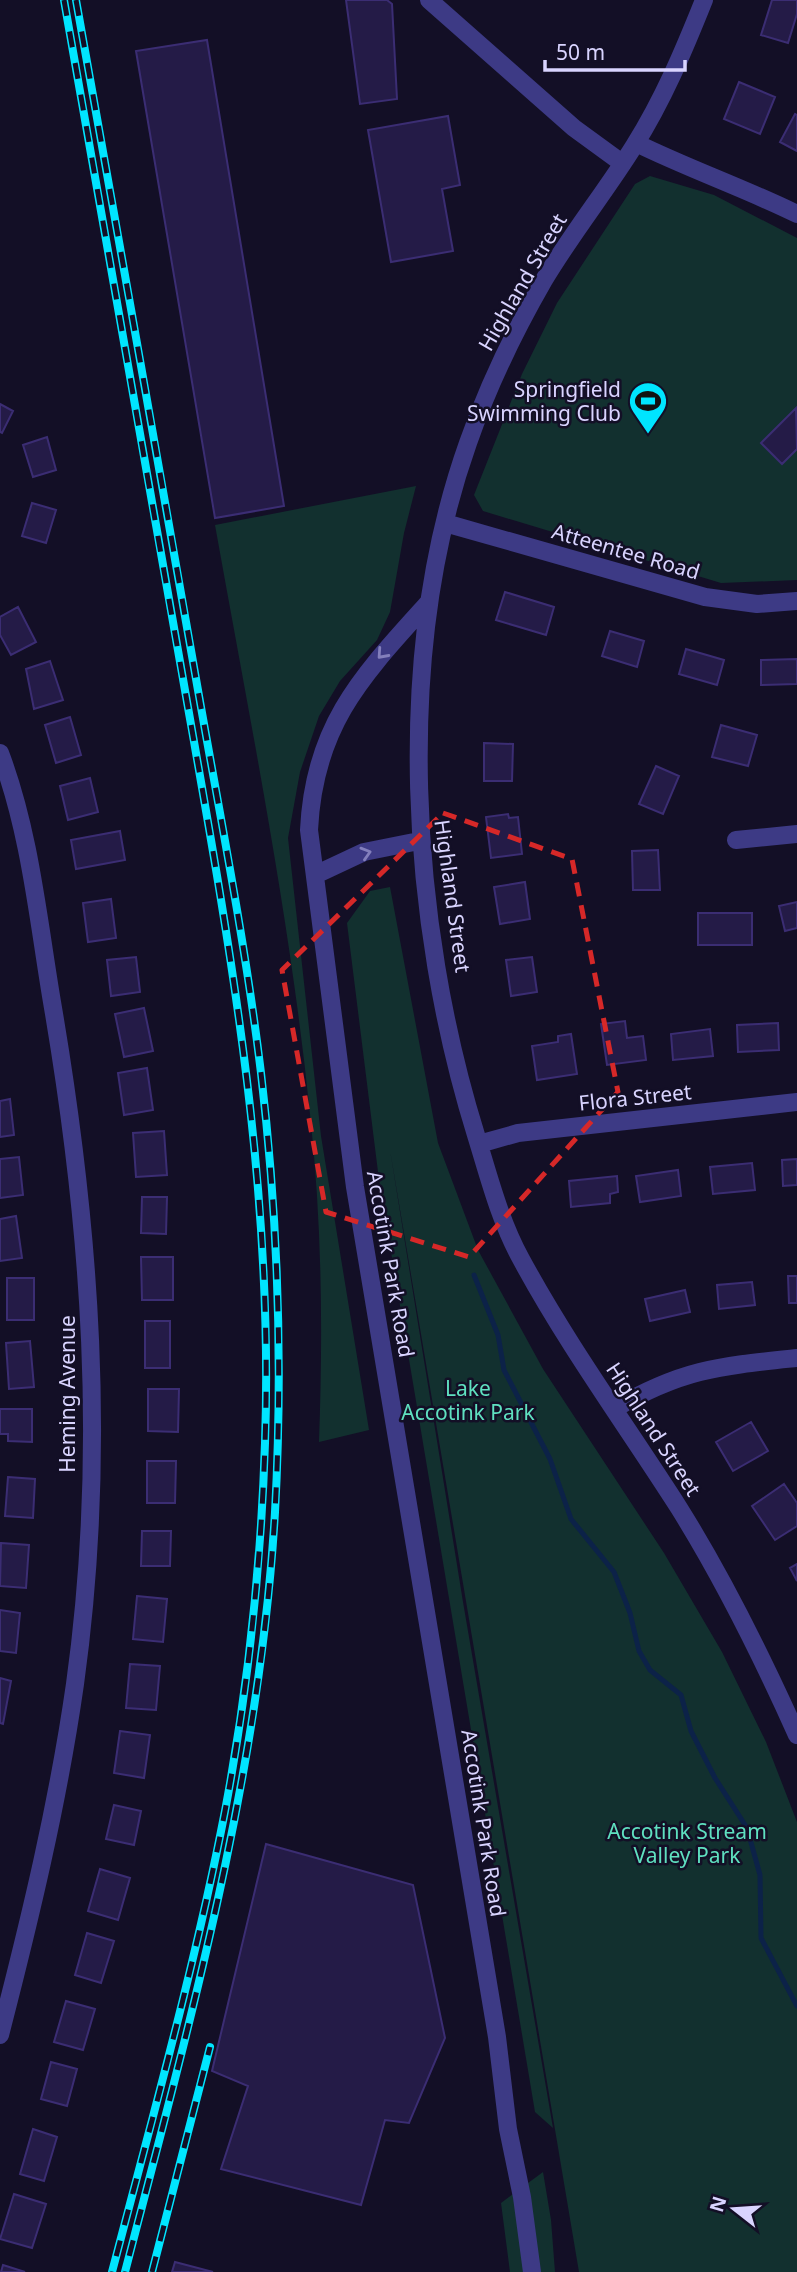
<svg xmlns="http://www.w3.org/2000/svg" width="797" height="2272" font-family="'Noto Sans',sans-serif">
	<rect width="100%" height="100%" fill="#130f26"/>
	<path fill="#12302f" d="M650 176 714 195 797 238V580L721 583 483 511 474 495 522 374 557 303 635 184Z
		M416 486 404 533 390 612 377 640 340 681 319 716 300 772 288 838 321 1136 369 1430 319 1442C323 1332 322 1223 310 1114 290 917 250 721 215 525Z
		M390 887 438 1143 478 1250 543 1369 664 1553 722 1652 766 1742 797 1822V2272H579L390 1150 463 1602 553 2128 535 2112 379 1180 347 923 370 891Z
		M543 2172 551 2220 555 2272H510L501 2203Z"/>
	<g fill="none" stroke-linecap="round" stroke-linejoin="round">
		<path stroke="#0c2248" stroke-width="5" d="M474 1275 498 1335 504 1370 550 1459 571 1519 614 1572 630 1613 639 1651 650 1670 681 1695 691 1731 715 1778 747 1828 760 1875 761 1938 797 2006"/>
	</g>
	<path fill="#241b47" stroke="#3b2d73" stroke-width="2" d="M346 0H387L392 4 397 99 360 104Z
		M772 0H797V14L788 43 761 35Z
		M207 40 284 506 215 518 136 51Z
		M739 82 775 97 760 134 724 119Z
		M795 114 797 115V151L780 142Z
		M448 116 460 185 442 189 453 251 391 262 368 130Z
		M0 404 13 411 2 433 0 432Z
		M796 408 797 449 782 464 761 443Z
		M47 437 56 470 33 477 23 445Z
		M32 503 56 510 46 543 22 536Z
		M505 592 554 607 546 635 496 620Z
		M18 607 36 642 11 655 0 635V617Z
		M610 631 644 641 637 667 602 656Z
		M686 649 724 660 717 685 679 674Z
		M797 659V684L761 685V660Z
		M50 661 63 700 34 709 26 669Z
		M70 717 81 755 56 763 45 725Z
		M721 725 757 735 748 766 712 757Z
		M484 743 513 744 512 781H484Z
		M656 766 679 776 663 814 639 804Z
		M90 778 98 812 68 820 60 786Z
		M508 814 509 818 518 817 522 854 491 858 486 817Z
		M120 831 125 860 76 869 71 840Z
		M658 850 660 890H633L632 851Z
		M525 882 530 919 500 924 494 887Z
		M111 899 116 938 88 942 83 903Z
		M797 902V928L785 931 779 906Z
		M698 913H752V945H698Z
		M136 957 140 992 111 996 107 960Z
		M532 957 537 992 511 996 506 960Z
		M144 1008 153 1051 124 1057 115 1014Z
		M625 1021 627 1038 643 1036 646 1060 607 1065 601 1024Z
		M778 1023 779 1050 738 1052 737 1025Z
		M710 1029 713 1056 673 1060 671 1034Z
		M571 1034 577 1074 537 1080 532 1046 558 1042V1036Z
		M147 1068 153 1110 124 1115 118 1073Z
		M10 1099 14 1135 0 1137V1101Z
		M164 1131 167 1175 136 1177 133 1133Z
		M19 1157 23 1195 0 1198V1159Z
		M797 1159V1185L783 1186 782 1160Z
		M752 1163 755 1190 713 1194 710 1167Z
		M678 1170 681 1196 640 1202 636 1176Z
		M617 1176 618 1192 610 1194V1203L571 1207 569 1181Z
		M142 1197H167L166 1234 141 1233Z
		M16 1216 22 1258 0 1261V1219Z
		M141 1257H173V1300H142Z
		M788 1276H797V1303H789Z
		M7 1278H34V1320H7Z
		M752 1282 755 1305 719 1309 717 1285Z
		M685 1290 690 1312 650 1321 645 1299Z
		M145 1321H170V1368H145Z
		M30 1341 34 1387 9 1389 6 1343Z
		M148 1389H179L178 1432 148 1431Z
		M0 1409H32V1442L8 1441V1434H0Z
		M751 1422 768 1451 733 1471 716 1442Z
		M147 1461H176L175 1503H147Z
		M8 1477 35 1479 33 1518 5 1516Z
		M784 1484 797 1503V1526L775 1540 752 1506Z
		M142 1531H171L170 1566H141Z
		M1 1543 29 1545 26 1588 0 1586Z
		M797 1564V1581L790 1568Z
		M137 1596 167 1599 163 1642 133 1639Z
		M0 1610 20 1613 16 1653 0 1651Z
		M130 1664 160 1666 156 1710 126 1708Z
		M0 1678 11 1681 3 1724 0 1723Z
		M120 1731 150 1735 144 1778 114 1773Z
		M114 1805 141 1811 134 1845 106 1839Z
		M266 1844 413 1885 445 2038 409 2123 385 2120 361 2205 221 2169 248 2086 212 2071Z
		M100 1869 130 1878 118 1920 88 1911Z
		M87 1933 114 1941 101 1983 75 1975Z
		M66 2001 95 2009 83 2050 54 2042Z
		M51 2062 77 2069 67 2106 41 2099Z
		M33 2129 57 2137 44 2181 20 2174Z
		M14 2194 46 2204 32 2248 0 2239Z
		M175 2262 213 2272H172Z
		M3 2265 25 2272H1Z"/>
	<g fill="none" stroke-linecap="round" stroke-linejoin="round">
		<path stroke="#3d3a85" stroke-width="18" d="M429 0 574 128 622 163
			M704 0C684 50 663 100 634 146 606 191 572 233 544 280 514 332 488 386 468 443 393 654 410 923 476 1135 489 1177 500 1221 521 1259 568 1346 626 1425 679 1508 724 1580 762 1657 797 1735
			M636 143C689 169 744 188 797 214
			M445 523 705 597 757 604 797 601
			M428 603C362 676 314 725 309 830L355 1187 497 2037 508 2129 522 2197 532 2272
			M0 753C30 832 38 919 52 1002 91 1230 107 1453 75 1684 58 1803 30 1919 0 2035
			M736 840 797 834
			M315 875 364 852 419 841
			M479 1144 518 1133 797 1102
			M614 1409C682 1369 720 1366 797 1358"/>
		<g stroke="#00e5ff" stroke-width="8">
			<path id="rail" d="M64 0C105 232 145 464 186 696 230 947 274 1187 265 1443 261 1566 248 1689 225 1811 195 1966 152 2119 112 2272
				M76 0C116 224 156 449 195 673 218 806 245 939 261 1073 278 1218 283 1366 275 1512 260 1772 190 2021 125 2272
				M152 2272 210 2047"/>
		</g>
		<use href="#rail" stroke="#130f26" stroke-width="5" stroke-dasharray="16" stroke-linecap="butt"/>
	</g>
	<defs><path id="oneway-chevron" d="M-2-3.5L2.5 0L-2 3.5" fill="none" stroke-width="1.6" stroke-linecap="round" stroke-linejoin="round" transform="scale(1.75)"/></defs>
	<g stroke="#837fbc">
		<use href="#oneway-chevron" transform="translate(382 654) rotate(132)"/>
		<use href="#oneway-chevron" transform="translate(366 853) rotate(-17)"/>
	</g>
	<path fill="none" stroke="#d62828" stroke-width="5" stroke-dasharray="14 9" stroke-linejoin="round" d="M443 813 572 859 618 1092 469 1257 326 1212 282 970Z"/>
	<defs>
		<g id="stadium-pin" transform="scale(2.0125)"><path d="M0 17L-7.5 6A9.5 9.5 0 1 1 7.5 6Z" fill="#00e5ff" stroke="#130f26"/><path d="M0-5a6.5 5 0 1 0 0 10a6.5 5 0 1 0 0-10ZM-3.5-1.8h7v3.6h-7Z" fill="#111"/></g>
	</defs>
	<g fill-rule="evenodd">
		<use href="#stadium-pin" x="648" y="401"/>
	</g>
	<g text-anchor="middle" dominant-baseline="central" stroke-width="5" stroke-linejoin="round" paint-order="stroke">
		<g font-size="21" fill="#d9d4ff" stroke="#130f26">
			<text transform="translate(522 282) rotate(-60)">Highland Street</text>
			<text transform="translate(626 551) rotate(16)">Atteentee Road</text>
			<text transform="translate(453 896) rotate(82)">Highland Street</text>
			<text transform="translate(635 1097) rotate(-6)">Flora Street</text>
			<text transform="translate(391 1264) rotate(80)">Accotink Park Road</text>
			<text transform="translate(67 1394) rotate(-90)">Heming Avenue</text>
			<text transform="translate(654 1429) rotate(57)">Highland Street</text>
			<text transform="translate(484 1823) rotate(81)">Accotink Park Road</text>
		</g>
		<g font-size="21" fill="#d9d4ff" stroke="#130f26" text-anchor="end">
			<text x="621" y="389">Springfield<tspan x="621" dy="24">Swimming Club</tspan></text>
		</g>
		<g font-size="21" fill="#5fe0c0" stroke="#130f26">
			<text x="468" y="1388">Lake<tspan x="468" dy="24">Accotink Park</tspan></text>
			<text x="687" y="1831">Accotink Stream<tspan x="687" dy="24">Valley Park</tspan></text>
		</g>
	</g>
	<g transform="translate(734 2209) rotate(287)" stroke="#130f26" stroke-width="5" paint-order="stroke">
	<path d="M0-5L12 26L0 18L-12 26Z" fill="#d9d4ff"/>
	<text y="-10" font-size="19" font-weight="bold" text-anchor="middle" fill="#d9d4ff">N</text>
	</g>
	<path d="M545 60v10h140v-10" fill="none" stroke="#d9d4ff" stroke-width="3.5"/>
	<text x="556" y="60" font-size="21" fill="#d9d4ff" stroke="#130f26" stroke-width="5" paint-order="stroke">50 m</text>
</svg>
